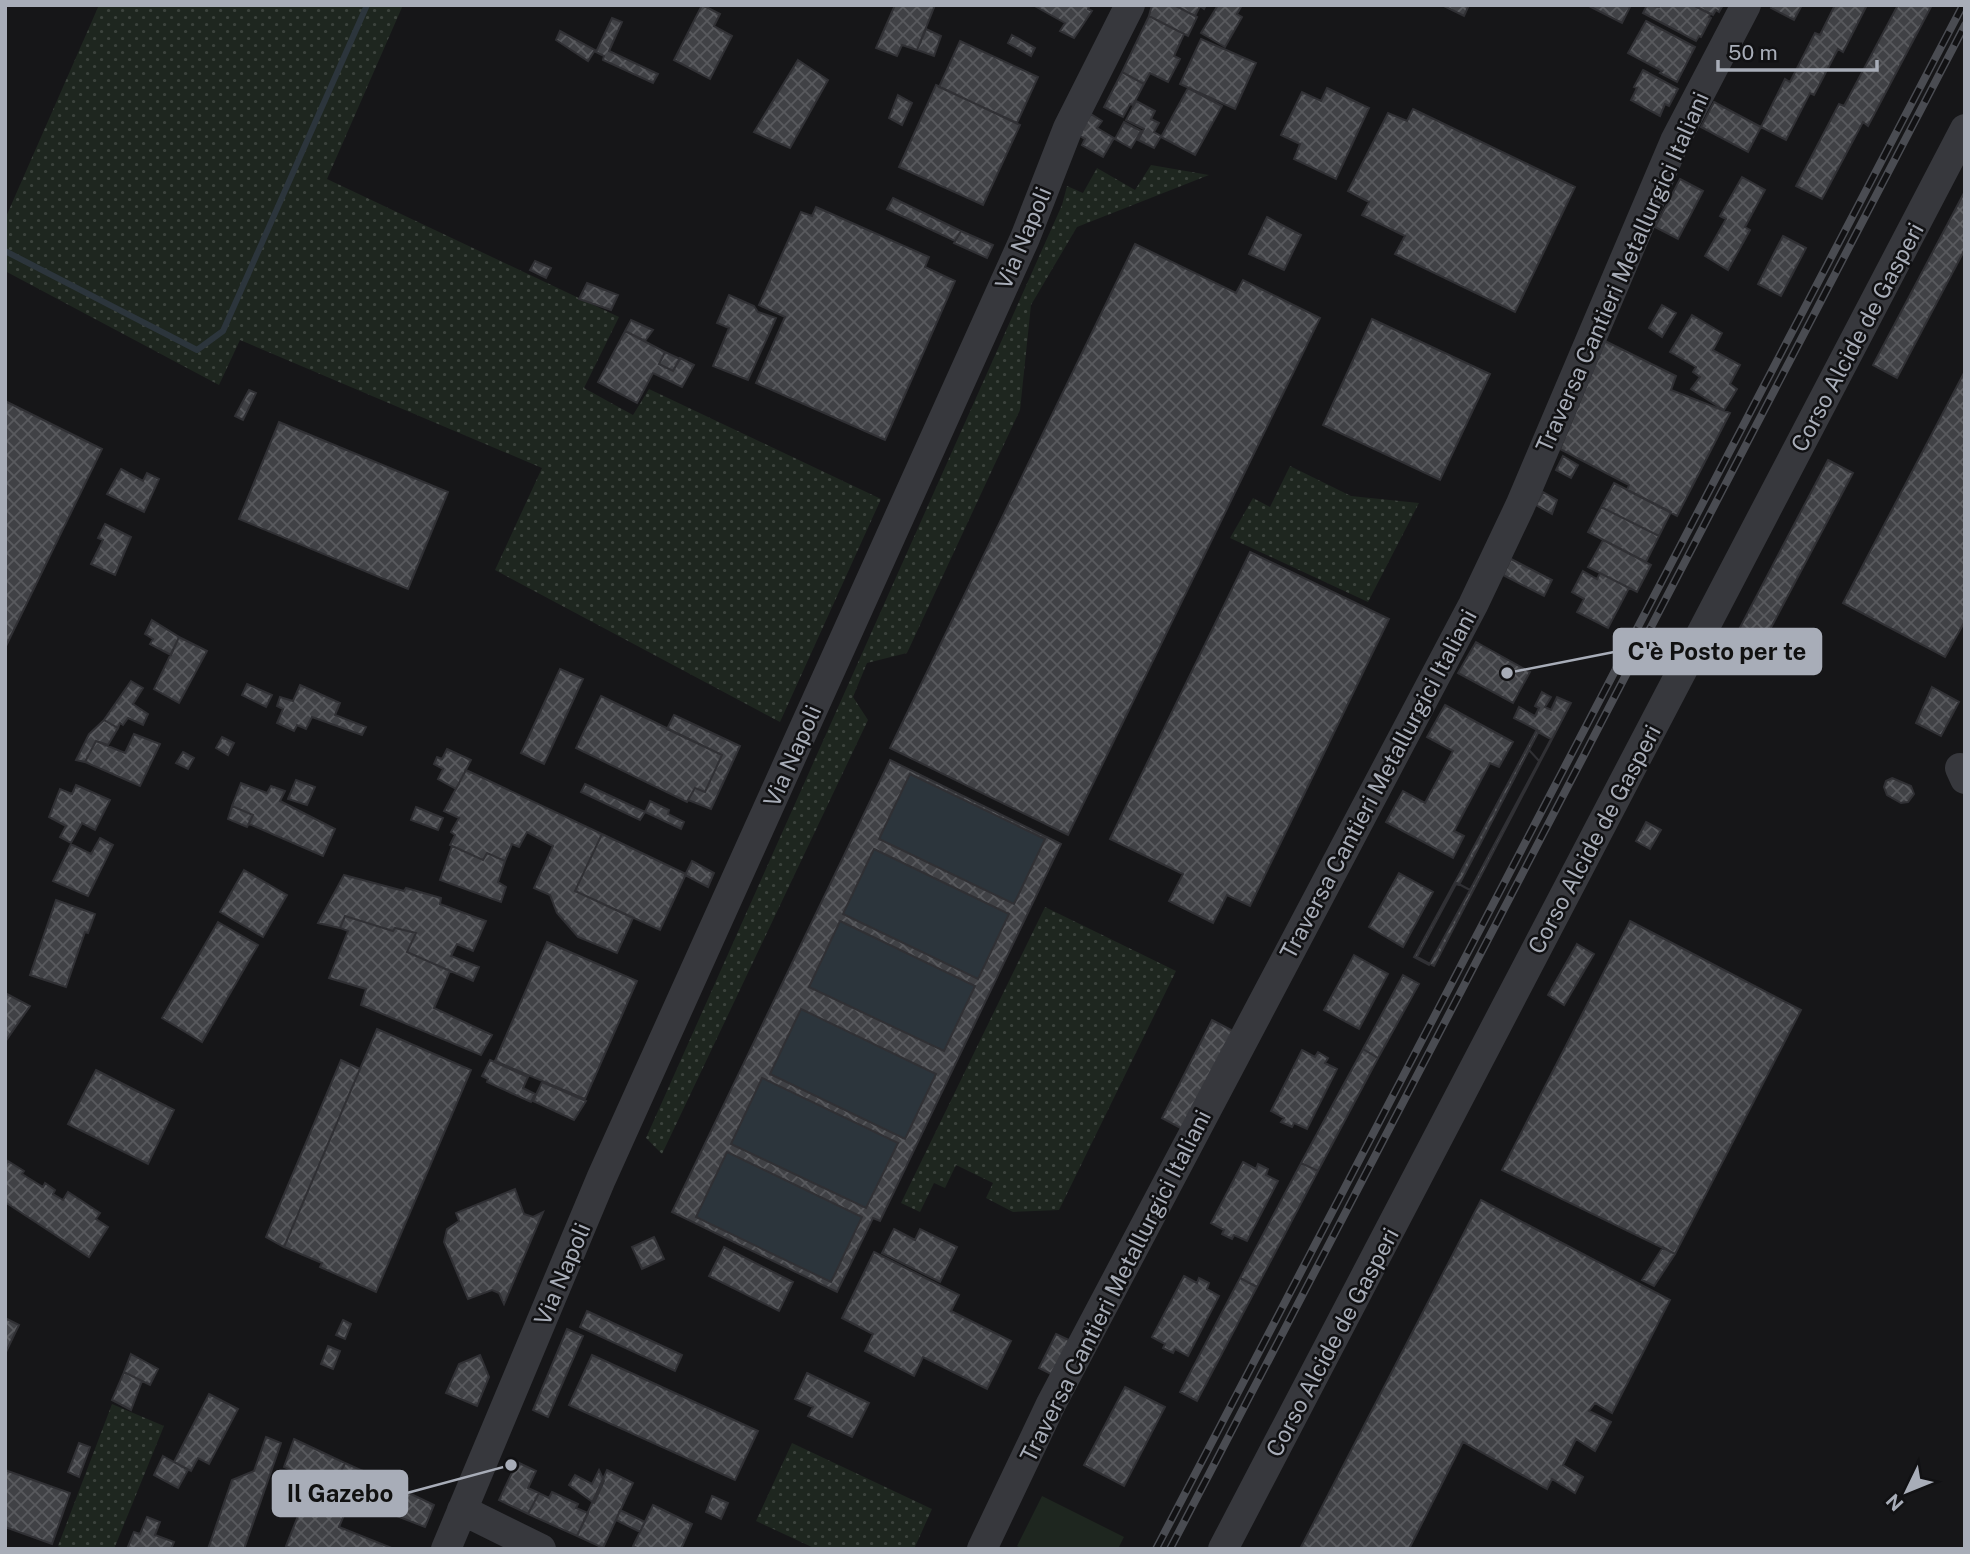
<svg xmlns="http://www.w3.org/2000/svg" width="1970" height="1554" font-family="'Public Sans',sans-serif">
	<defs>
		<pattern id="grass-dots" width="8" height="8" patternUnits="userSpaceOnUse" patternTransform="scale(1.75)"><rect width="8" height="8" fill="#1e261f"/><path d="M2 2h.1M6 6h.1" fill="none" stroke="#3c433d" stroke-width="1.8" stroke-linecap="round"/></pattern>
		<pattern id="building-cross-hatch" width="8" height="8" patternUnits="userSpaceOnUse" patternTransform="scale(1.75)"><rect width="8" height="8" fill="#404145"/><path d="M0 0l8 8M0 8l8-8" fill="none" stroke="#595a5e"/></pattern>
	</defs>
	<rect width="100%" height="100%" fill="#161618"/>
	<path fill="url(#grass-dots)" d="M99 5H403L327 179 619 317 584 388 633 415 649 389 881 499 780 722 495 570 542 468 240 340 219 385 5 271V219Z
		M1151 165 1209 175 1077 227 1031 305 1020 410 907 653 867 663 853 697 868 720 662 1154 646 1138 1062 205 1067 186 1083 193 1097 168 1135 190Z
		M1290 466 1351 496 1419 503 1368 602 1230 538 1253 498 1270 507Z
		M1045 907 1176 971 1059 1210 1013 1212 986 1198 993 1183 956 1165 945 1188 934 1183 920 1212 901 1203Z
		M112 1404 164 1426 114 1549H64L58 1546Z
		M792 1443 932 1509 914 1549H816L756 1521Z"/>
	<path fill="#1e261f" d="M1042 1496 1124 1537 1118 1549H1022L1017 1546Z"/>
	<path fill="#2c353c" d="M910 774 1045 839 1014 904 879 839Z
		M874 849 1009 914 978 979 843 914Z
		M840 921 975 986 944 1051 809 987Z
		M801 1009 936 1074 905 1139 770 1074Z
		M762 1078 898 1143 866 1208 731 1144Z
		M727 1152 862 1217 831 1282 696 1217Z"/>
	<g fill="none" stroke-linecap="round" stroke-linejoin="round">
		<path stroke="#2c353c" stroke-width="6" d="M5 251 197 350 223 331 367 5"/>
	</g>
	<path fill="url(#building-cross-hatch)" stroke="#303034" stroke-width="2" fill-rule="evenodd" d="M702 5 720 14 714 26 732 36 710 79 674 60Z
		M895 5H935L917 50 902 45 897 56 876 48Z
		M1033 5H1090L1088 9 1092 11 1074 38 1060 31 1065 23Z
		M1152 5H1174L1197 17 1188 36 1149 16Z
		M1174 5H1206L1204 9 1200 6 1195 16Z
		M1218 5H1242L1237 14 1242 17 1225 47 1201 33Z
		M1442 5H1469L1464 16Z
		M1625 5 1630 7 1622 23 1589 6Z
		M1647 5 1659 7 1660 5H1693L1710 14 1709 17 1711 18 1701 37 1699 36 1696 41 1643 13Z
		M1693 5H1723L1719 12 1716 10 1713 15Z
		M1773 5H1802L1794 20 1771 8Z
		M1835 5H1867L1843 52 1838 49 1814 95 1810 93 1786 140 1761 127 1785 79 1790 82 1815 33 1820 35Z
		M1898 5H1932L1868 126 1863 122 1822 199 1796 186 1839 104 1844 106Z
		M1149 16 1184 34 1174 56 1180 59 1168 82 1150 73 1144 84 1122 72Z
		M612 18 622 22 609 51 658 74 653 83 603 60 604 56 596 52Z
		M1646 21 1695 47 1677 82 1660 73 1662 71 1628 53Z
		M926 29 941 36 934 56 917 50Z
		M560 31 595 50 588 61 556 40Z
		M1012 35 1035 48 1031 56 1008 43Z
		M1201 39 1256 63 1235 109 1180 84Z
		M960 41 1038 77 1017 123 939 87Z
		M798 60 828 80 790 148 754 132Z
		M1643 70 1678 89 1669 106 1665 104 1660 116 1631 100 1637 88 1634 87Z
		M1122 72 1144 84 1133 105 1130 104 1123 117 1104 107Z
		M936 85 1020 125 983 205 899 167Z
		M1188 88 1222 106 1195 155 1161 137Z
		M1327 88 1369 108 1336 179 1294 159 1300 144 1281 135 1302 92 1321 101Z
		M898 95 912 103 902 125 889 118Z
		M1136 101 1155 111 1151 119 1159 123 1154 132 1161 136 1154 148 1138 140 1144 129 1126 120Z
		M1714 102 1761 127 1748 152 1701 127Z
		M1413 109 1575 187 1515 312 1395 254 1405 236 1362 215 1369 202 1348 191 1388 113 1407 121Z
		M1091 114 1102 121 1097 128 1114 138 1103 157 1082 145 1085 139 1078 135Z
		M1124 122 1141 131 1131 148 1115 139Z
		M1742 177 1765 190 1745 227 1750 230 1728 270 1705 256 1726 219 1720 216Z
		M1680 179 1703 191 1678 239 1655 227Z
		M1965 191V249L1897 378 1873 365Z
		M893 198 961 231 955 241 887 209Z
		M816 207 929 257 925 267 955 281 885 440 756 383 785 317 759 305 801 212 812 216Z
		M1267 217 1301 235 1284 270 1249 254Z
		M961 231 993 245 987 258 954 243Z
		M1783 236 1806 248 1781 296 1758 284Z
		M1135 244 1236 293 1243 280 1320 318 1068 835 890 748Z
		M535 261 551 268 546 278 530 270Z
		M587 283 618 295 611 310 579 299Z
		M729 295 754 306 758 312 776 318 748 380 713 366 729 328 717 323Z
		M1662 305 1676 313 1662 337 1649 328Z
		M1692 315 1722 333 1713 350 1740 365 1730 384 1737 389 1724 410 1691 389 1700 377 1693 372 1696 367 1670 352Z
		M1372 319 1490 374 1440 480 1323 425Z
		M631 320 653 330 645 341 625 331Z
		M625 331 665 352 659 364 673 371 680 358 694 365 682 387 653 373 637 403 598 382Z
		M1605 341 1676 376 1671 390 1730 413 1677 516 1627 490 1629 485 1560 449Z
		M665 352 680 359 673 371 659 364Z
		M1965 371V621L1945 657 1843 603Z
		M249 390 256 393 243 420 235 416Z
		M5 401 102 449 5 648Z
		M279 422 448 492 408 589 239 519Z
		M1563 456 1578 465 1571 478 1556 470Z
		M1828 460 1853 473 1748 671 1724 658Z
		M121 469 143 481 147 473 159 479 144 512 107 494Z
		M1614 483 1671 512 1659 536 1601 507Z
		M1543 492 1557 500 1552 514 1536 505Z
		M1601 507 1659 536 1646 562 1588 532Z
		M105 524 131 537 115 575 91 564 103 540 98 538Z
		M1603 540 1651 565 1637 592 1588 567Z
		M1250 552 1389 619 1250 906 1227 895 1213 923 1169 901 1183 874 1110 839Z
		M1511 559 1552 580 1544 596 1503 575Z
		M1583 571 1597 579 1600 573 1629 588 1608 628 1577 612 1584 599 1572 592Z
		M152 620 179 637 171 655 150 644 153 639 145 634Z
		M179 637 207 651 179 703 154 689Z
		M1476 642 1530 672 1513 703 1458 673Z
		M560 669 583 679 544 764 521 753Z
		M131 681 143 688 133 704 148 714 143 725 128 718 123 725 120 723 118 728 104 720Z
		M247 684 272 695 266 707 242 695Z
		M300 685 340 703 335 715 366 727 362 735 312 717 306 729 297 725 294 731 277 723 283 709 277 706 280 697 293 701Z
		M1932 687 1959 702 1941 736 1916 723Z
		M1542 692 1551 697 1545 707 1551 710 1557 697 1571 703 1540 762 1529 750 1539 731 1514 718 1519 707 1535 716 1539 708 1535 706Z
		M601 696 722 755 705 792 695 788 687 802 576 748Z
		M1445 705 1513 742 1499 767 1490 763 1454 831 1464 836 1453 858 1386 822 1403 791 1425 803 1453 751 1427 737Z
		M674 715 740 746 711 809 688 800 695 788 705 792 722 755 667 729Z
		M104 720 118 728 108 745 96 741 85 762 76 760 89 734Z
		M1536 731 1551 739 1470 890 1455 882Z
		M134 734 160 744 140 786 85 762 96 741 125 753Z
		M222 737 234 743 228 755 216 748Z
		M447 749 471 760 456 789 438 779 443 769 434 764 437 757 442 759Z
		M1529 750 1540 762 1434 966 1417 957 1456 884 1459 885Z
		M183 752 194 758 188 769 176 763Z
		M890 760 1061 844 880 1221 873 1218 837 1292 672 1212ZM910 774 1045 839 1014 904 879 839ZM874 849 1009 914 978 979 843 914ZM840 921 975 986 944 1051 809 987ZM801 1009 936 1074 905 1139 770 1074ZM762 1078 898 1143 866 1208 731 1144ZM727 1152 862 1217 831 1282 696 1217Z
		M466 770 602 834 575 891 633 918 617 953 578 937 557 913 550 895 534 888 553 846 527 832 519 847 512 844 505 861 487 853 483 860 450 845 455 835 451 832 459 818 444 811Z
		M1892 778 1911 786 1914 794 1908 802 1901 803 1887 795 1884 787 1886 781Z
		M296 780 315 787 307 805 288 799Z
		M241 783 267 793 271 786 285 791 280 801 335 829 323 856 249 824 253 815 232 806Z
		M585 784 645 812 640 820 581 792Z
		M76 785 110 800 95 830 82 823 71 843 60 837 66 826 49 817 60 789 72 794Z
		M650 801 669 810 668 814 684 822 681 829 645 812Z
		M232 806 253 815 247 827 228 819Z
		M416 807 443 818 438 830 411 820Z
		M1646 822 1661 830 1650 849 1636 841Z
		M602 834 686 874 660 930 575 891Z
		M100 838 113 845 88 896 53 881 71 844 91 854Z
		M452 846 483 860 487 853 505 861 498 882 506 887 501 902 440 880Z
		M692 861 714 873 708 887 685 875Z
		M244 870 287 895 263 937 220 912Z
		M1399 873 1433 892 1403 947 1369 927Z
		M344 875 404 891 406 888 441 898 440 904 486 921 473 951 457 944 451 956 479 967 473 981 407 952 416 933 395 928 393 931 345 916 340 928 318 923Z
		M1455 882 1470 890 1429 965 1414 957Z
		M56 900 95 914 88 933 85 932 66 987 30 975Z
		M345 916 393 931 395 928 416 933 407 952 450 971 434 1008 492 1035 481 1055 361 1005 366 989 329 978 348 931 340 928Z
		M1630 921 1801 1010 1675 1254 1502 1170Z
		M218 922 258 945 202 1042 162 1018Z
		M547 942 637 981 585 1099 495 1061Z
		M1577 944 1594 954 1564 1005 1548 995Z
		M1354 955 1388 974 1359 1029 1324 1010Z
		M1403 975 1419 984 1378 1058 1363 1049Z
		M5 993 30 1006 5 1042Z
		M1212 1020 1235 1032 1184 1130 1162 1118Z
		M377 1029 471 1070 376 1292 320 1267 322 1263 284 1247Z
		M1363 1049 1378 1058 1318 1171 1301 1163Z
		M1302 1050 1315 1057 1318 1052 1328 1058 1325 1063 1337 1069 1307 1129 1294 1123 1292 1127 1281 1122 1284 1118 1271 1111Z
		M341 1060 360 1069 284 1247 266 1237Z
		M490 1060 528 1077 523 1088 535 1094 531 1102 487 1082 488 1079 482 1076Z
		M96 1070 174 1110 148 1164 68 1124Z
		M542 1082 586 1101 574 1120 533 1101Z
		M8 1161 24 1171 22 1174 43 1187 45 1183 55 1190 53 1194 63 1200 68 1192 100 1213 96 1219 108 1227 89 1257 5 1202V1166Z
		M1243 1162 1256 1169 1258 1164 1268 1169 1266 1175 1278 1181 1247 1241 1234 1235 1232 1239 1222 1234 1224 1230 1211 1223Z
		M1301 1163 1318 1171 1257 1287 1240 1278Z
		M515 1189 524 1214 533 1217 543 1212 504 1304 499 1293 492 1290 468 1299 444 1242 447 1229 459 1221 456 1213Z
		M1481 1200 1670 1300 1612 1413 1595 1403 1589 1411 1611 1422 1595 1451 1576 1439 1563 1465 1583 1477 1575 1493 1552 1479 1547 1489 1463 1442 1409 1549H1300Z
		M894 1229 915 1240 920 1229 957 1247 940 1282 882 1253Z
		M654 1237 664 1259 642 1269 632 1247Z
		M724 1247 793 1282 779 1311 709 1276Z
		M1663 1247 1675 1254 1654 1286 1642 1280Z
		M874 1252 959 1295 951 1311 1011 1341 987 1389 923 1357 914 1376 865 1351 873 1334 842 1318Z
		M1184 1276 1197 1283 1199 1278 1209 1283 1207 1289 1219 1296 1188 1356 1175 1349 1173 1353 1163 1348 1165 1344 1152 1337Z
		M1240 1278 1257 1287 1197 1401 1180 1392Z
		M587 1311 682 1355 675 1371 580 1327Z
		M5 1318 19 1325 5 1354Z
		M343 1320 351 1324 345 1339 336 1335Z
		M567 1329 583 1336 548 1417 533 1410Z
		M1056 1334 1073 1342 1055 1376 1039 1368Z
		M328 1346 340 1351 333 1369 321 1364Z
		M131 1354 158 1369 150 1385 124 1372Z
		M480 1355 489 1377 477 1406 446 1393 459 1364Z
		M592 1355 758 1431 735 1480 569 1405Z
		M124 1372 142 1381 131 1410 112 1400Z
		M807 1373 869 1403 852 1437 808 1416 813 1407 795 1399Z
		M1125 1387 1165 1407 1124 1486 1084 1465Z
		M209 1394 238 1409 209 1464 198 1458 191 1471 174 1462Z
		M266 1437 281 1443 244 1549H208L232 1480 254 1471Z
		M294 1439 345 1463 333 1488 326 1485 324 1488 295 1475 296 1472 284 1467Z
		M79 1443 90 1447 79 1477 68 1472Z
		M163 1456 188 1470 178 1488 154 1475Z
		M517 1462 536 1471 528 1488 539 1493 528 1514 499 1500Z
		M345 1463 363 1471 355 1493 335 1484Z
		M5 1470 70 1493 52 1544 5 1527Z
		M599 1470 604 1481 594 1503 569 1485 575 1475 592 1484Z
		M607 1470 633 1483 603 1548 577 1536Z
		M363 1471 434 1505 425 1527 353 1499Z
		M552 1492 578 1504 576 1508 588 1513 577 1536 528 1514 539 1493 549 1498Z
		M712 1496 728 1503 721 1519 706 1512Z
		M319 1505 344 1515 339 1527 394 1549H292L286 1546 300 1511 314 1516Z
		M653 1505 692 1524 681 1549H639L633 1546Z
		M620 1510 645 1522 640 1532 616 1520Z
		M147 1517 160 1522 155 1535 174 1542 171 1549H127L134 1532 140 1534Z"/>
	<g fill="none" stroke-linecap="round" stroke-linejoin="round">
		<path stroke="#37383d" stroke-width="30" d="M1960 768 1965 779
			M462 1510 541 1549
			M446 1549 601 1179 1025 238 1068 128 1130 5
			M982 1549 1051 1404 1473 605 1520 506 1675 141 1746 5
			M1223 1549 1965 129"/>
		<g stroke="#4a4c52" stroke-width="8">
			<path id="rail" d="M1156 1549 1963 5
				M1170 1549 1965 25"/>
		</g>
		<use href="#rail" stroke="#111113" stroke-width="5" stroke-dasharray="16" stroke-linecap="butt"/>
	</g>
	<g text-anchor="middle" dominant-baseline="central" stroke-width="5" stroke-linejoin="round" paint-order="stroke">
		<g font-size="23" fill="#a8adb8" stroke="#111113">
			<text transform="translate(1023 238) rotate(-67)">Via Napoli</text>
			<text transform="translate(1622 272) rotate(-66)">Traversa Cantieri Metallurgici Italiani</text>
			<text transform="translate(1857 337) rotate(-62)">Corso Alcide de Gasperi</text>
			<text transform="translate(792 756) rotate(-66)">Via Napoli</text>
			<text transform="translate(1378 784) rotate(-62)">Traversa Cantieri Metallurgici Italiani</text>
			<text transform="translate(1594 839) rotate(-62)">Corso Alcide de Gasperi</text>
			<text transform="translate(562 1274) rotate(-67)">Via Napoli</text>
			<text transform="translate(1115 1286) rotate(-63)">Traversa Cantieri Metallurgici Italiani</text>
			<text transform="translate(1332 1342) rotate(-62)">Corso Alcide de Gasperi</text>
		</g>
	</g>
	<path fill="none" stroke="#a8adb8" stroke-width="2.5" d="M1507 673L1614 652M511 1465L407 1493"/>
	<g fill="#a8adb8" stroke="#111113" stroke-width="2.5">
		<circle cx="1507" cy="673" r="7"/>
		<circle cx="511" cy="1465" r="7"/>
	</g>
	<g fill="#a8adb8" stroke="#a8adb8" stroke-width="2.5">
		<rect x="1614" y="629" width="207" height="45" rx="7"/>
		<rect x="273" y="1471" width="134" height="45" rx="7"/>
	</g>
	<g font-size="24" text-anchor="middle" font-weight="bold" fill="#111">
		<text x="1717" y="660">C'è Posto per te</text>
		<text x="340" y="1502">Il Gazebo</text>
	</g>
	<rect width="1970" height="1554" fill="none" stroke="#a8adb8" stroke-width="14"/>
	<g transform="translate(1907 1491) rotate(227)" stroke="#111113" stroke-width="5" paint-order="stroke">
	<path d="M0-5L12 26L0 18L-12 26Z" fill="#a8adb8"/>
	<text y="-10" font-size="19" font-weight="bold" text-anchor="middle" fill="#a8adb8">N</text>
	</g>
	<path d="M1718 60v10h159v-10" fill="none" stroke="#a8adb8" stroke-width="3.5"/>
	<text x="1728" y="60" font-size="21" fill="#a8adb8" stroke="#111113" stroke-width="5" paint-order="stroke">50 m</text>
</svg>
